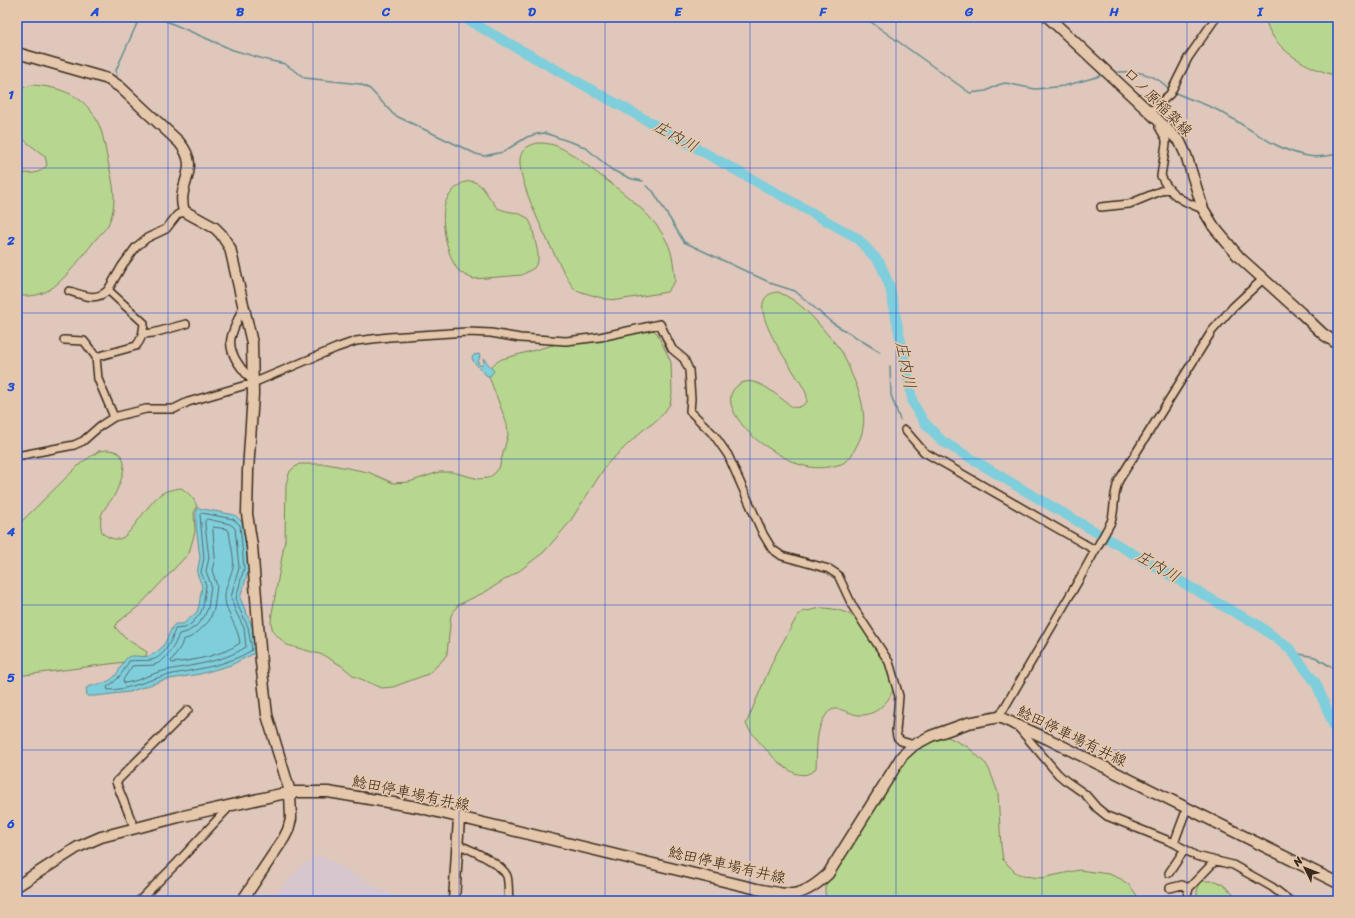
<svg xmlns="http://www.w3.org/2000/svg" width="1355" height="918" font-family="Sriracha,'Klee One',sans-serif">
	<rect width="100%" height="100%" fill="#dfc7bb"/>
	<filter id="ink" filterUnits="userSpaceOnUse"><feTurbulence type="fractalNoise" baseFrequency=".025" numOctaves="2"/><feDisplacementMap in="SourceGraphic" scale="8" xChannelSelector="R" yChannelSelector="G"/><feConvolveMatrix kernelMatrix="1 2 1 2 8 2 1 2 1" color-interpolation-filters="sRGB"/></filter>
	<g filter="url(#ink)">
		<path fill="#d7c6cd" d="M320 855 390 894 396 901H269L303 864Z"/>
		<path fill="#b7d790" stroke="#798057" d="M1265 17H1338V76C1309 69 1271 50 1265 17Z
			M32 85C64 87 90 98 101 130 104 140 106 152 108 162 112 178 116 194 113 210 112 215 110 221 108 225 105 230 100 234 96 239 84 254 64 282 47 291 38 296 27 297 17 295V172C30 174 39 175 47 165L45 156 29 144 17 133V90Z
			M539 143C550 143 559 146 568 152 577 157 585 164 593 170 618 189 653 213 667 242 673 254 674 268 675 281L667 292 618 300 605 299 585 293 576 290 572 286C558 263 517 185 520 159 521 149 530 144 539 143Z
			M471 181 477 183 482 187 497 208 506 211 518 213 528 218 532 226 538 254V261L534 268 522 275 474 279C468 277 462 274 458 270 447 256 440 221 445 204 446 199 449 196 453 191 458 185 462 182 471 181Z
			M778 292C800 301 813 317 828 335 833 341 839 347 843 354 846 360 849 367 851 373 862 396 870 422 857 445 854 450 852 457 847 460 844 464 838 465 833 466 822 469 809 468 798 464 787 460 770 449 761 443 748 434 721 405 734 389 750 370 772 392 786 402 788 403 791 407 793 407 799 409 803 405 807 402 807 399 807 396 806 393 801 377 733 297 778 292Z
			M649 330H653L657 333 671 362 672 394 670 404 663 414 652 424 643 430 607 464 569 523 544 552 519 571 485 592 458 605 451 615 447 654 442 661 428 674 393 687 382 688 354 676 342 666 323 655 287 645 273 632 271 623 272 613 285 540 286 484 290 471 299 464H327L368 472 393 483 409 482 439 472H452L479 479 488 478 494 474 499 468 508 435 507 424 488 374C489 366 495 363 502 359L557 344 595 341Z
			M106 450C135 450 122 480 114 496 110 502 102 510 101 517 100 522 101 528 102 533 108 537 114 541 122 538 131 534 148 503 161 494 167 490 174 489 181 488 189 493 194 498 197 507L194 513 195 532 189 553 139 606 118 622 115 627 125 638 147 652 145 658 140 660 17 676V526L81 463 99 451Z
			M821 608C828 608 837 609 844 612 874 623 911 673 886 702 879 710 870 716 859 715 847 714 835 702 826 715 815 729 817 751 816 768 799 788 774 758 763 746 757 739 750 732 746 724L774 658 798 615 802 612Z
			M944 735 968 747 986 764 990 771 998 793 1001 846 1003 860 1015 872 1023 876 1042 878 1079 870 1109 874 1121 879 1130 886 1136 894 1138 901H828L825 893V888L835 855 880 788 919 743Z
			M1203 881H1216L1222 884 1242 901H1197C1197 892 1196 887 1203 881Z"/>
		<path fill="#7fcedc" stroke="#648c90" d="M479 354 480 355 478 363 481 366 484 363 483 358 494 371 490 376H487L473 361 472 357 474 355Z
			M198 508 235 515 243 523 249 569 240 598 252 626 257 652 231 665 200 674 164 680 129 692 95 696H87L86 688C95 683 106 685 114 677 119 673 123 660 128 657 137 653 146 662 159 650 168 643 168 631 175 624H183L197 612 199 606 202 586 197 573 200 558 196 525V513Z"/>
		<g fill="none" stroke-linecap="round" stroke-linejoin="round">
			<path stroke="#566c6a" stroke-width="1" d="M202 513 233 519 240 525 244 568 236 598 239 608 248 627 252 650C225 667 194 669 164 676 145 681 128 690 108 690L107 687C119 679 122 674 129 661 136 660 144 661 151 660 164 658 172 640 175 629L185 628 191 624 200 614 203 607 206 585 201 572 204 558 200 515Z
				M207 519 230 524 235 528 239 568 235 581 231 598 235 610 244 628 246 647C221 663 191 665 163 671 150 674 137 682 124 683L123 680 132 666C139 665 147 666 154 665 167 661 175 645 179 634L187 632 195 627 204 617 208 608 211 585 206 571 209 558 205 525V521Z
				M213 527 227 529 229 531C230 541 235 559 233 568 230 578 224 589 225 599 226 614 238 626 240 643 224 655 192 661 172 663L171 661 181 646 183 640 191 637 199 631 209 621 214 609 217 586 212 570 215 558Z"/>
			<path stroke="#648c90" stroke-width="1.5" d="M157 17 233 50 267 60 285 64 305 78 360 84 370 89 394 115 476 154 484 156 503 152 527 137 537 134 545 133 585 147 612 170 632 179 643 181
				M864 17 970 93 986 91 998 85 1005 83 1035 89 1047 88 1064 86 1104 75
				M95 70 117 77 116 70 140 17
				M1113 73C1129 70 1147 72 1160 81 1164 84 1167 87 1170 90
				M1174 92C1189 100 1206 103 1221 112 1249 127 1276 151 1308 156 1318 158 1328 156 1338 154
				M646 186 653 191 684 242 773 284 795 291 831 322 880 352
				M890 366 891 395 900 420
				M1294 653 1315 657 1338 671"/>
			<path stroke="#7fcedc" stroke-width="10" d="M462 17 857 238 880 263 890 287 913 403 924 422 942 441 1027 492 1223 606 1258 625 1290 649 1316 683 1338 736"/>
			<g stroke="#3b2a1e" stroke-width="10">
				<path id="street" d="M1150 112 1170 94 1188 58 1215 19
					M1159 121V127L1166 139V144L1161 176C1170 196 1184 202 1203 209
					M1101 207 1129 204 1168 188
					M69 291C83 295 96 302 108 290
					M243 306C240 315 233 329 231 338 228 355 243 370 253 382
					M143 334 153 333 186 324
					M64 340 84 341 96 357
					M114 417 98 379 96 357 136 346C142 339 143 333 144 323L108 290 122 266 136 247 147 238 166 229 177 215 184 211
					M905 430 924 452 1095 550
					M17 456 74 445 83 441 100 426 114 417 146 409H174L188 402 253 383 336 348 356 341 389 337 467 332 491 333 520 338 566 341 600 337 660 324 672 349 684 359 689 370 691 399 690 411 714 435 728 455 763 534 772 549 782 556 829 569 838 575 853 607 889 662 899 696 896 731 897 737 901 741 914 745
					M999 717 1080 578 1111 522C1116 507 1112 496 1119 480L1212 331 1233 307 1263 279
					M1018 727 1058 774 1065 780 1085 794 1097 808 1107 816 1174 843 1196 856 1233 865 1272 887 1290 901
					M134 827 116 782 188 710
					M1174 843 1187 808
					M458 845C470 849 501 863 507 876 509 883 508 894 509 901
					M1169 873 1185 849
					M1170 888 1182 885 1189 888
					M139 901 177 863 231 805
					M1186 901 1189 888 1216 860"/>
			</g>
			<g stroke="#3b2a1e" stroke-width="13">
				<path id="secondary" d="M1048 17 1158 120 1180 142 1186 155 1203 209 1214 227 1239 257 1301 313 1323 334 1338 344
					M17 53 108 79 120 87 179 142C203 170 175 184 184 211L215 228 221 234 230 248 252 343 253 394 248 471 247 514 252 546 261 662 267 715 290 792 291 819 288 830 284 838 242 901
					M17 886 78 847 101 837 179 817 290 792H328L417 807 757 889C792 896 801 899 828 874L902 756 914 745 931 736 968 723 999 717 1048 739 1338 883
					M454 901 459 818"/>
			</g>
			<use href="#street" stroke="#e5c8ac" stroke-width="7"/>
			<use href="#secondary" stroke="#e5c8ac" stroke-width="10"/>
		</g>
	</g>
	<path fill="none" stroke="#1d4ed8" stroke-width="1" stroke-opacity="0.55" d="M168 17V901M313 17V901M459 17V901M605 17V901M750 17V901M896 17V901M1042 17V901M1187 17V901M17 168H1338M17 313H1338M17 459H1338M17 605H1338M17 750H1338"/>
	<g text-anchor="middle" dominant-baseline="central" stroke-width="3.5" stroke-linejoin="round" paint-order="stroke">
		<g font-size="15" fill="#3b2a1e" stroke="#e5c8ac">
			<text transform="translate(1158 102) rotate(45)">口ノ原稲築線</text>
			<text transform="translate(1072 736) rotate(26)">鯰田停車場有井線</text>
			<text transform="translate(411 793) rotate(12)">鯰田停車場有井線</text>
			<text transform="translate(727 865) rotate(13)">鯰田停車場有井線</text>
		</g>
		<g font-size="16" font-style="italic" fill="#423a31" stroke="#e5c8ac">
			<text transform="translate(676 136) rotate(29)">庄内川</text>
			<text transform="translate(906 365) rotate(79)">庄内川</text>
			<text transform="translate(1158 566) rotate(30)">庄内川</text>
		</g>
	</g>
	<rect width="1355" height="918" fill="none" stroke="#e5c8ac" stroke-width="44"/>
	<g transform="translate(1305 868) rotate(313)" stroke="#e5c8ac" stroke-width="3" paint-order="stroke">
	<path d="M0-3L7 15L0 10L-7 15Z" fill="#3b2a1e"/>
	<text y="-6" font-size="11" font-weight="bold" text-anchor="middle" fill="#3b2a1e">N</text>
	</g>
	<rect x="22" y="22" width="1311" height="874" fill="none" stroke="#1d4ed8" stroke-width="1.5"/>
	<g font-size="13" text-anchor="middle" font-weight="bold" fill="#1d4ed8">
		<text x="95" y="16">A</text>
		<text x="240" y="16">B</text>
		<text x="386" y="16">C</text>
		<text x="532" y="16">D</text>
		<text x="678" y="16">E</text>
		<text x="823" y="16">F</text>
		<text x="969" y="16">G</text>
		<text x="1114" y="16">H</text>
		<text x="1260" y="16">I</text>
		<text x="11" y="99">1</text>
		<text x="11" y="245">2</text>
		<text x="11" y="391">3</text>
		<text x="11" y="536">4</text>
		<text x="11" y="682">5</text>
		<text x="11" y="828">6</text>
	</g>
</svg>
